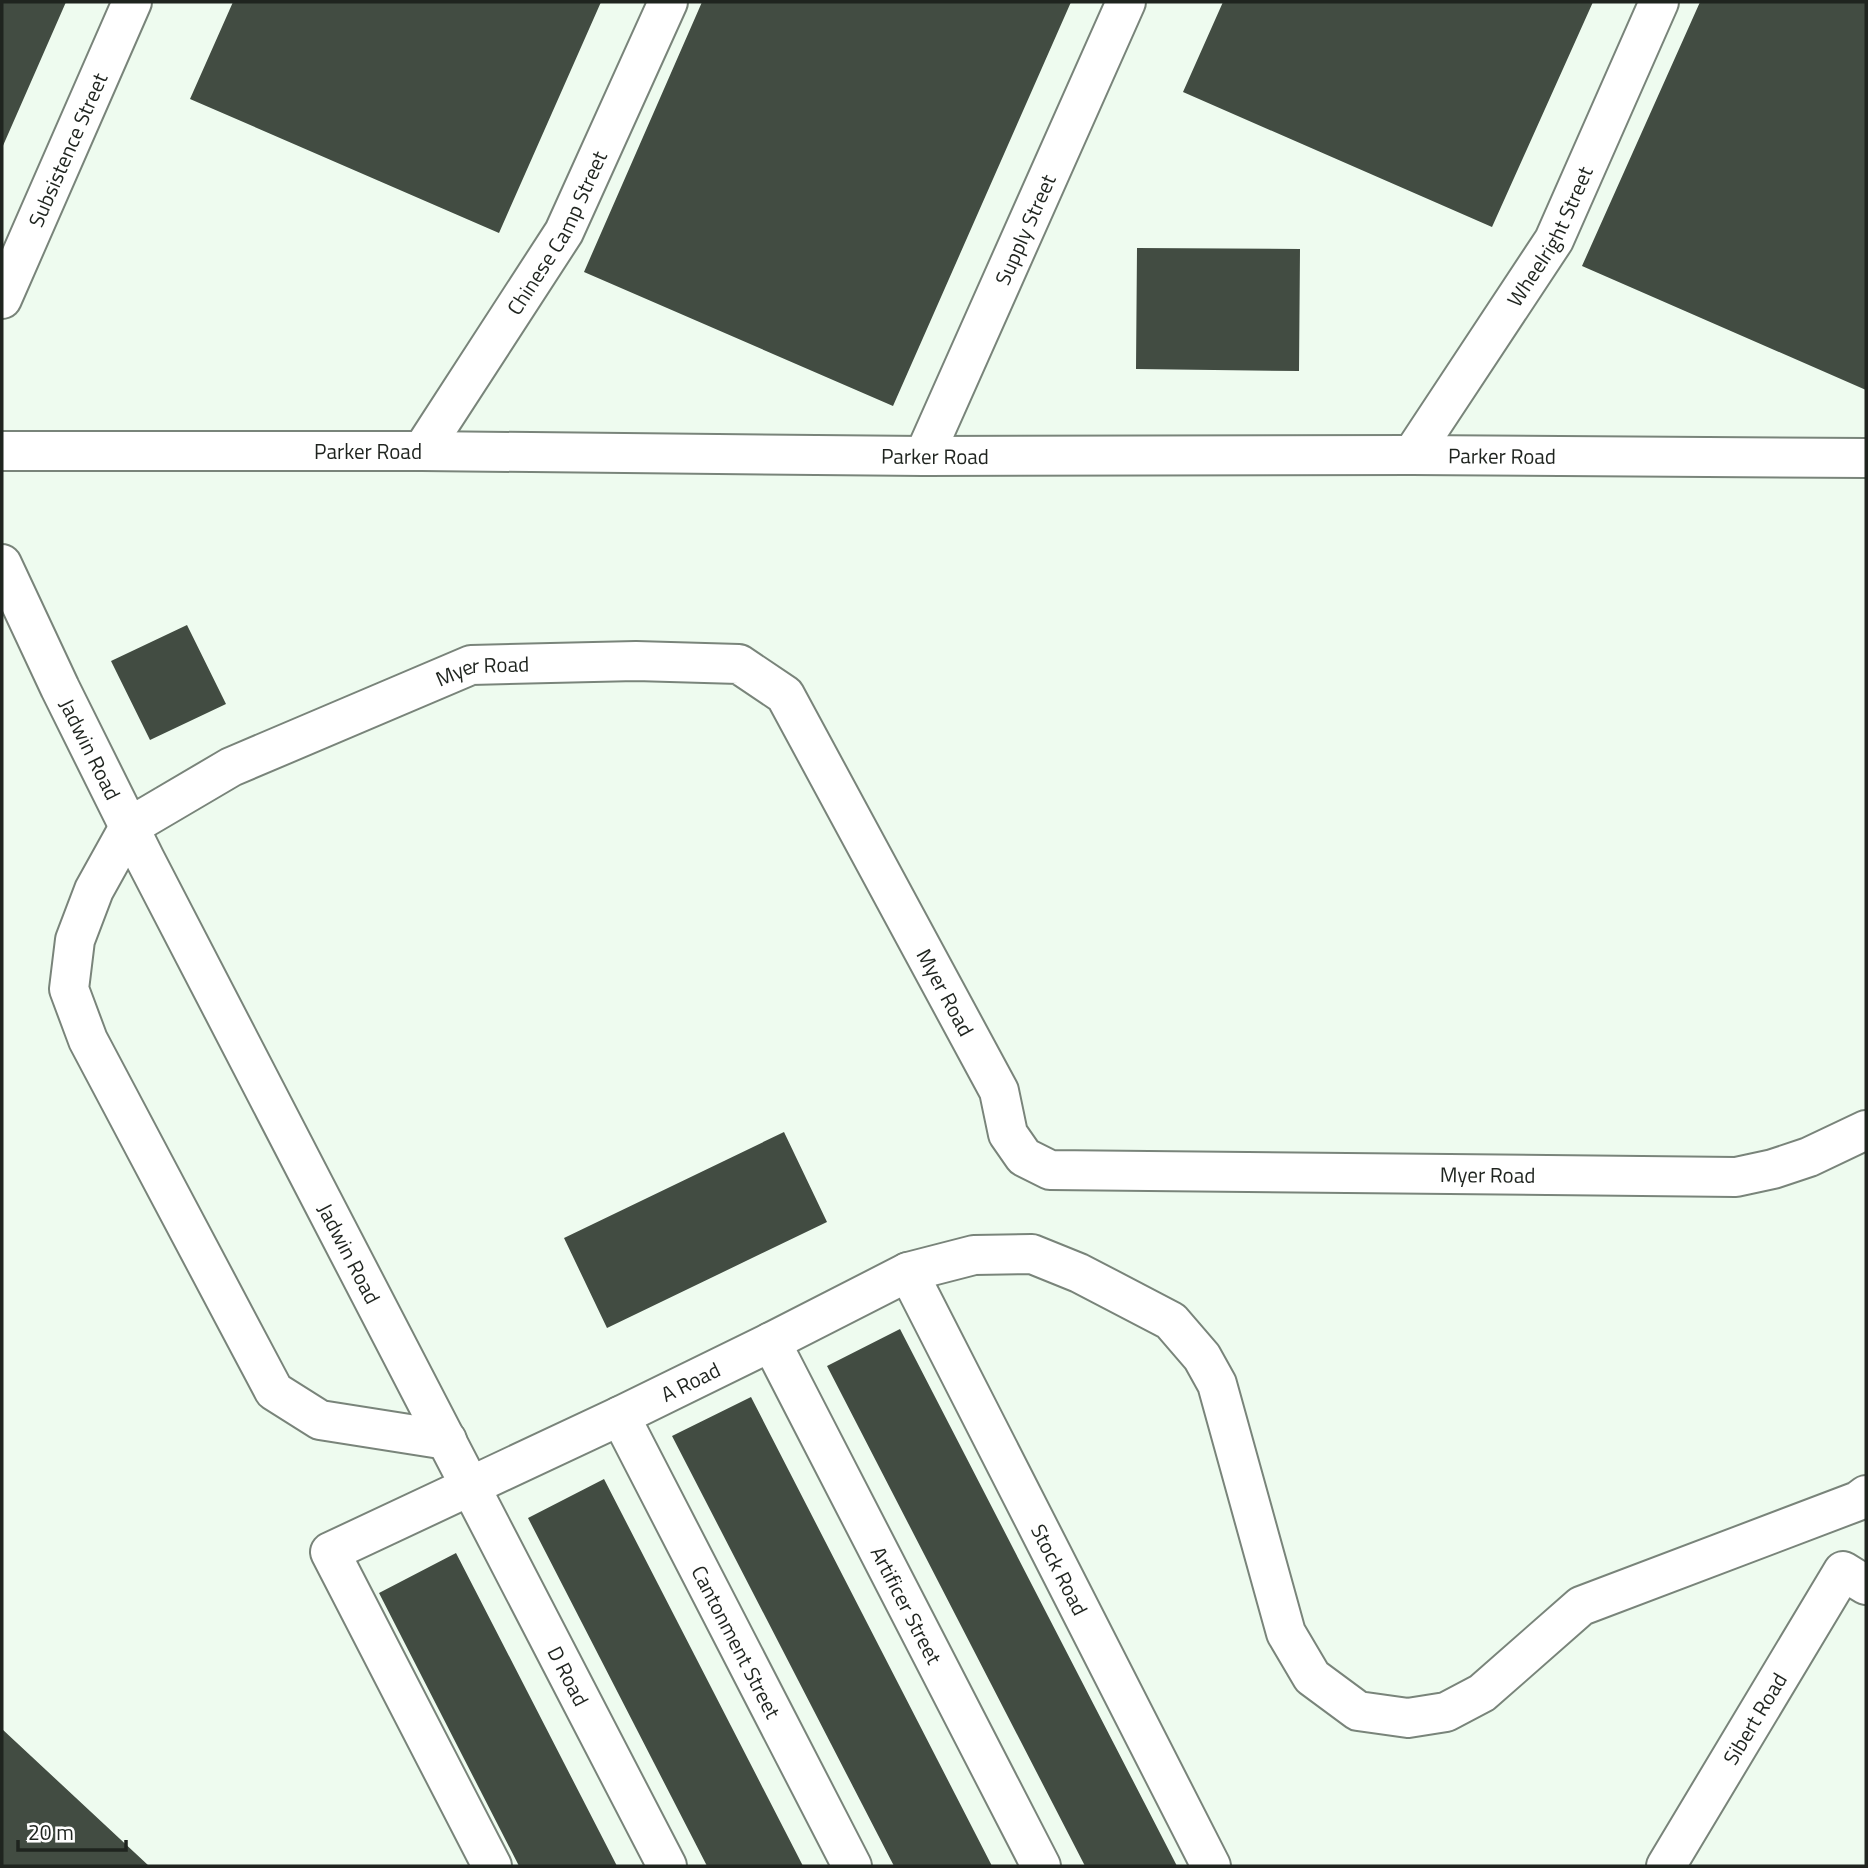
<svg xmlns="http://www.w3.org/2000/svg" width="1868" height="1868" font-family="'Titillium Web',sans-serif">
	<rect width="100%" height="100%" fill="#eefbef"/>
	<path fill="#424c42" d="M2 2H66L2 148Z
		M233 2H601L499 233 190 99Z
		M702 2H1071L893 406 584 272Z
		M1223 2H1593L1492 227 1183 92Z
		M1700 2H1866V390L1582 266Z
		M1137 248 1300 249 1299 371 1136 369Z
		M187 625 226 704 150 740 111 661Z
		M784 1132 827 1222 607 1328 564 1238Z
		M900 1329 1177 1866H1085L827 1366Z
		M751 1397 992 1866H894L672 1436Z
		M604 1479 803 1866H707L528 1518Z
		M456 1553 617 1866H519L379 1593Z
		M2 1729 149 1866H2Z"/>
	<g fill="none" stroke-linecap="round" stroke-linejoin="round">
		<g stroke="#79847a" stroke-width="42">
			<g id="minor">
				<path id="s1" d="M2 299 132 2"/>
				<path id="s2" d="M2 451H422L924 456 1412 455 1866 458"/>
				<path id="s3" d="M422 451 564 232 668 2"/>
				<path id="s4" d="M1412 455 1554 240 1659 2"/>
				<path id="s5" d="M924 456 1126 2"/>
				<path id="s6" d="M2 564 60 688 145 859 667 1866"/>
				<path id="s7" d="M908 1272 1211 1866"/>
				<path id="s8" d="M771 1342 1041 1866"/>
				<path id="s9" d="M620 1416 852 1866"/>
				<path id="s10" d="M447 1440 320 1420 274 1391 88 1040 69 989 75 940 94 890 129 827 231 767 471 665 636 661 739 664 785 695 999 1091 1008 1134 1024 1157 1050 1170 1736 1177 1773 1169 1809 1157 1866 1130"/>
				<path id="s11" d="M492 1866 330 1552 620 1416 771 1342 908 1272 974 1255 1032 1254 1079 1273 1171 1321 1202 1357 1217 1384 1286 1633 1312 1677 1358 1711 1408 1718 1446 1712 1482 1693 1581 1606 1858 1501 1866 1495"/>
				<path id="s12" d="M1666 1866 1843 1571 1866 1585"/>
			</g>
		</g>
		<use href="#minor" stroke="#fff" stroke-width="38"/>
	</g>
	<g text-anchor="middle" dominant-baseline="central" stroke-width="7" stroke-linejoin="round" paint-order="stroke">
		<g font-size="21" fill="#1f241f" stroke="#fff">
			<text stroke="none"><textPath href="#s1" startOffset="163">Subsistence Street</textPath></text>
			<text stroke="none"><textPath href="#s5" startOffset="248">Supply Street</textPath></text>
			<text stroke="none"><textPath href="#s3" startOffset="257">Chinese Camp Street</textPath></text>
			<text stroke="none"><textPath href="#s4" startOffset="259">Wheelright Street</textPath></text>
			<text stroke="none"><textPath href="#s2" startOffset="366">Parker Road</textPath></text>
			<text stroke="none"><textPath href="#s2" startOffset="933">Parker Road</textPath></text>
			<text stroke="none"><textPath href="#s2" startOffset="1500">Parker Road</textPath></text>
			<text stroke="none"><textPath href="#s10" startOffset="1199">Myer Road</textPath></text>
			<text stroke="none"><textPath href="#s6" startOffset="205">Jadwin Road</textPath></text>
			<text stroke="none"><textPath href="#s10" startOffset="1850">Myer Road</textPath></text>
			<text stroke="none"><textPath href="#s10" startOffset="2501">Myer Road</textPath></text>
			<text stroke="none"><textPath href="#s6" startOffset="772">Jadwin Road</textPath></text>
			<text stroke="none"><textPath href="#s11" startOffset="752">A Road</textPath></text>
			<text stroke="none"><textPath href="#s7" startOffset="334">Stock Road</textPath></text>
			<text stroke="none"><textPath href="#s8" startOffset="296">Artificer Street</textPath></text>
			<text stroke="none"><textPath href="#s9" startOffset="254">Cantonment Street</textPath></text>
			<text stroke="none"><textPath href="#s6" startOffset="1248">D Road</textPath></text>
			<text stroke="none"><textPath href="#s12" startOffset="172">Sibert Road</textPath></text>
		</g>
	</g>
	<rect width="1868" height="1868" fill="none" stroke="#1f241f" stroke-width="7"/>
	<path d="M18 1840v10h108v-10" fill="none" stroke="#1f241f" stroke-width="3.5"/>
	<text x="28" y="1840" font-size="21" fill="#1f241f" stroke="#ffffff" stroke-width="5" paint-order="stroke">20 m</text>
</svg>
